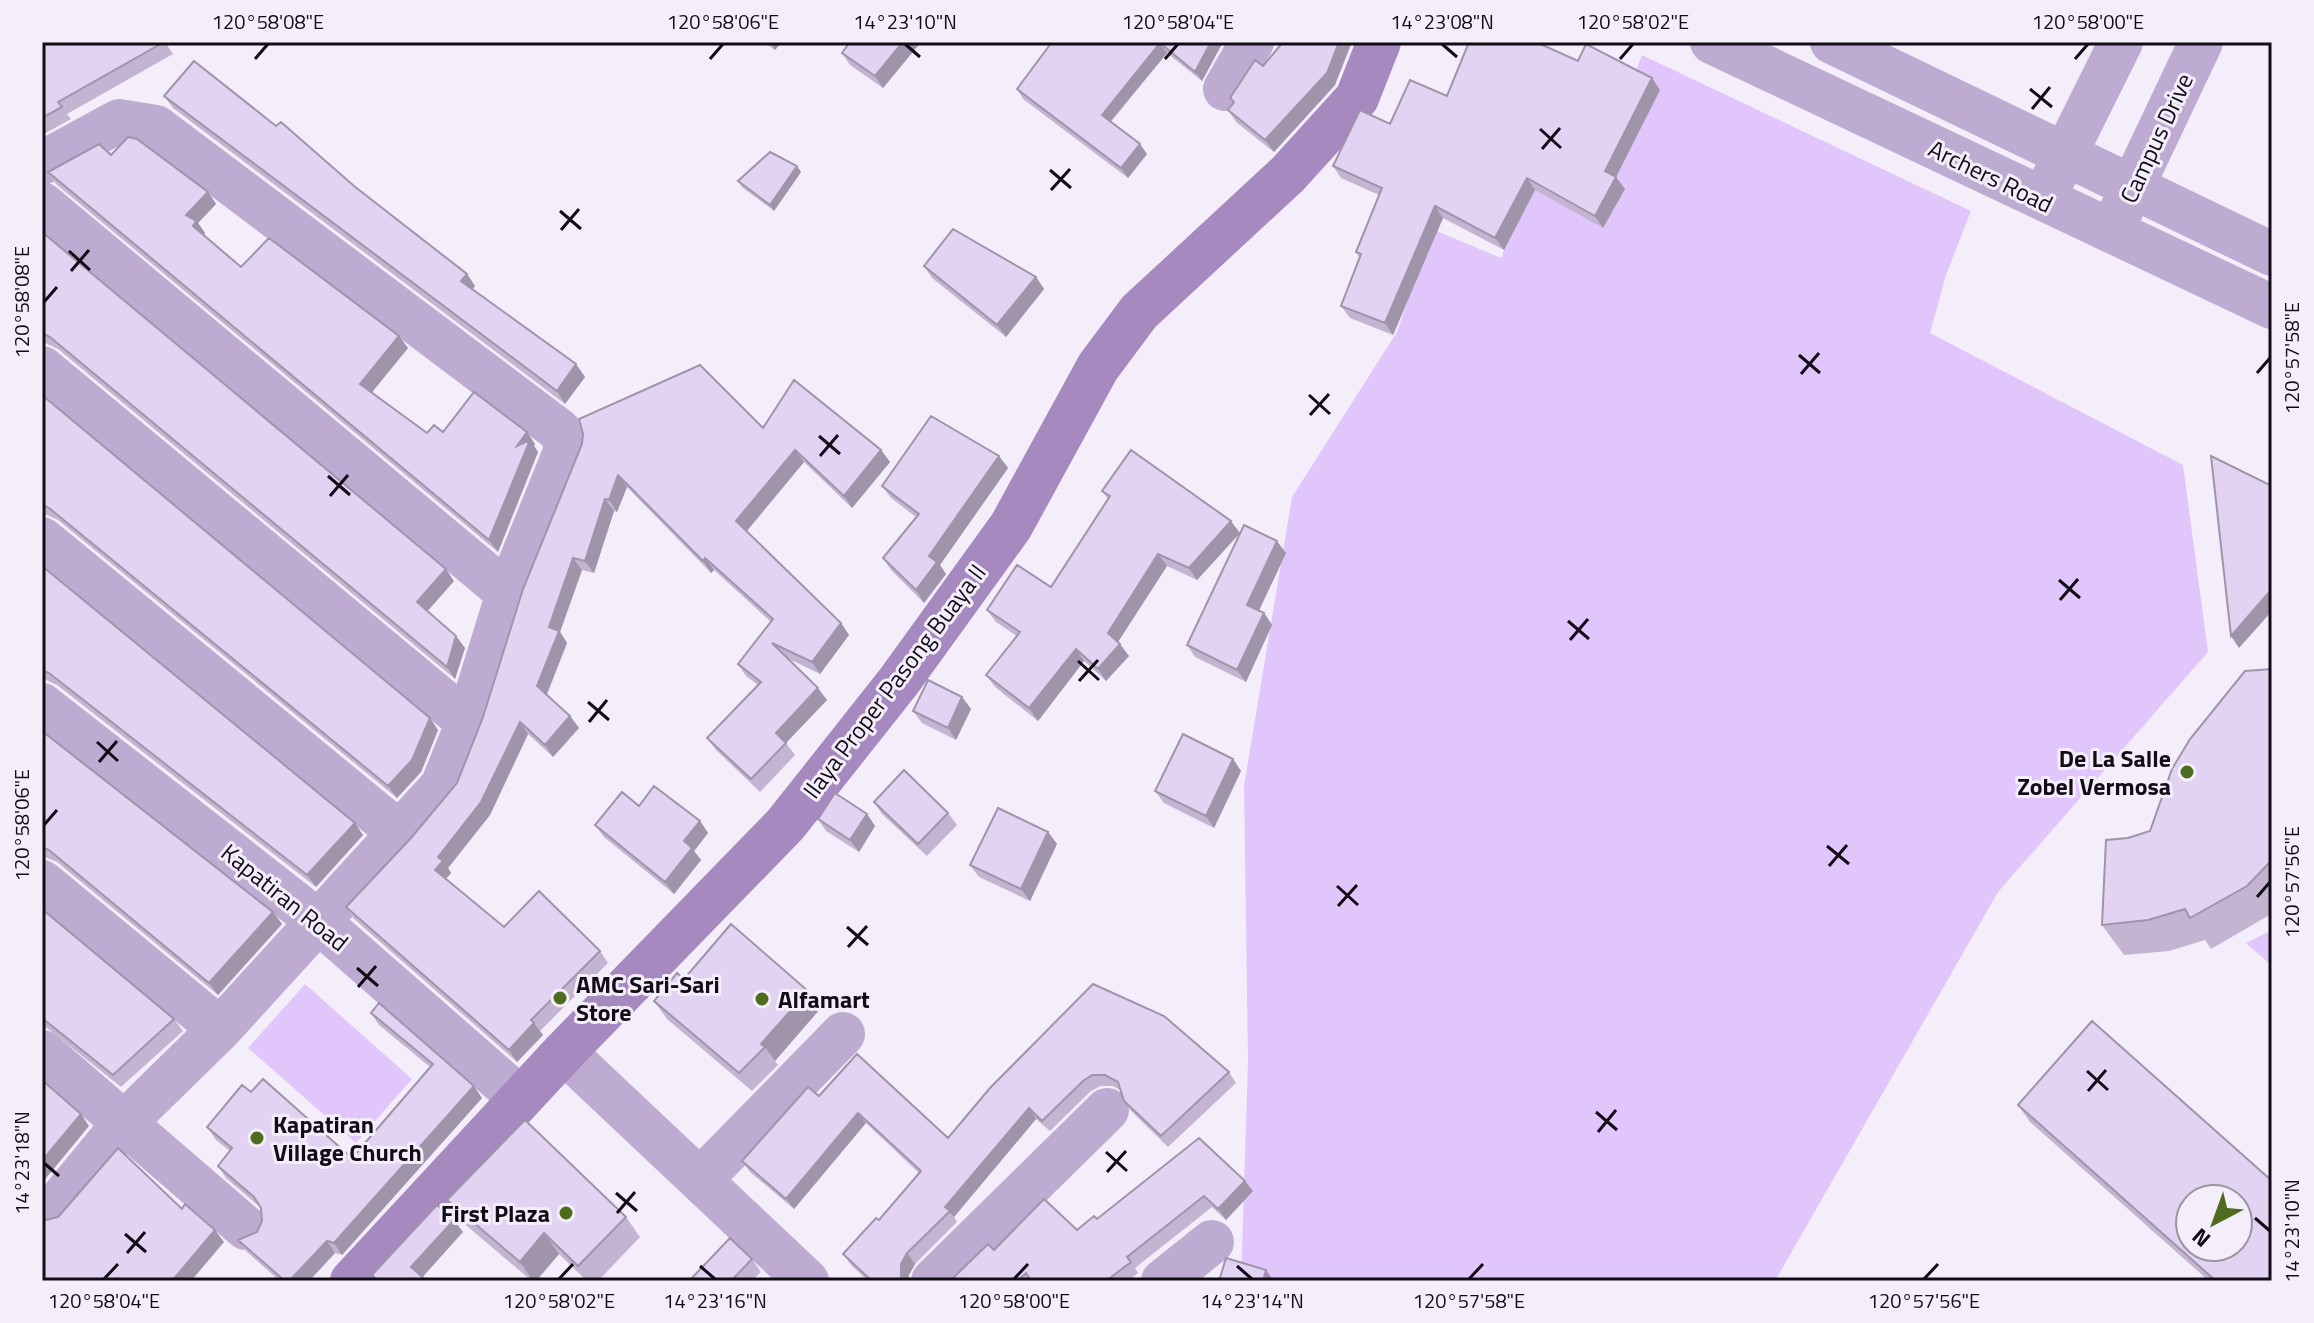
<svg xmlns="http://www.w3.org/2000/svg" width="2314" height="1323" font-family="'Titillium Web',sans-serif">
	<rect width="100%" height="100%" fill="#f4eefb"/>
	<path fill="#e1c6fc" d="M1642 55 1971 211 1946 275 1930 333 2183 465 2208 652 1998 892 1775 1281H1241L1248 1062 1244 786 1292 497 1397 332 1432 229 1501 258 1539 160 1592 181Z
		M2272 930V966L2246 943Z
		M305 984 412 1079 356 1143 248 1048Z"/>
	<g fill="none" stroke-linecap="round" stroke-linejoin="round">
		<path stroke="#beabd1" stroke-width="44" d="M1712 42 2272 307
			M1832 42 2272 254
			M1225 89 1252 42
			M42 163 119 121 156 127 560 431 567 447 508 593 468 722 442 786 220 1029 125 1122 56 1206 46 1210 42 1208
			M2053 179 2121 42
			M42 204 508 593
			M2120 213 2201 42
			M42 368 468 722
			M42 539 401 834
			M42 705 318 921 520 1098
			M42 882 220 1029
			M42 1052 246 1228
			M564 1052 807 1281
			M700 1180 843 1034
			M933 1281 1107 1110
			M1163 1281 1212 1242"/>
		<path stroke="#a589bf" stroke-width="44" d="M352 1281 564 1052 785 825 899 681 1011 526 1098 367 1139 312 1288 174 1357 98 1379 42"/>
	</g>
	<path fill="#c3b5d1" d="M42 42H165L173 54 67 114 71 119 42 135Z
		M764 42H782L775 50Z
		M850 42H921L883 88 850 65 842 53Z
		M1052 42H1223L1202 81 1167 53 1111 122 1147 154 1128 178 1023 99 1017 89Z
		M1578 61 1652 78 1660 90 1616 177 1625 189 1603 228 1535 190 1504 250 1443 218 1393 335 1350 318 1341 306 1359 257 1356 252 1379 195 1341 178 1333 166 1390 124 1447 96Z
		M1263 66 1335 85 1274 152 1236 122 1228 110 1233 103 1230 98Z
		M164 96 276 126 467 274 475 286 473 289 585 377 565 404 173 108Z
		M111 155 208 192 216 204 198 223 205 233 204 235 241 267 399 336 408 348 372 392 427 433 443 432 535 444 534 446 538 452 498 552 56 184 48 172Z
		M801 172 774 211 742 187 738 181Z
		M42 232 454 581 427 611 456 636 465 648 455 679 58 349 45 343 42 344Z
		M924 266 1036 277 1044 289 1006 337 932 278Z
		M42 395 438 730 421 772 397 798 58 520 47 515H42Z
		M763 428 881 450 890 462 852 508 804 462 747 531 841 623 849 635 820 674 789 659 827 700 786 743 795 755 760 792 716 750 707 738 758 685 746 676 738 664 771 622 714 570 711 573 627 487 617 512 614 511 594 573 582 570 560 632 567 643 547 695 570 716 579 728 553 757 528 734 490 815 448 868 451 873 446 879 504 927 600 951 608 963 540 1031 543 1035 517 1062 354 919 346 907 411 838 457 783 483 717 582 444Z
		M999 456 1008 468 940 565 946 574 924 603 891 570 883 558 916 517 891 498 882 486Z
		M1102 491 1240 533 1197 580 1167 566 1118 642 1129 656 1106 681 1084 661 1038 721 995 687 986 675 1017 636 996 622 987 610 1051 587 1108 499Z
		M1286 553 1259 610 1264 613 1272 625 1246 682 1195 657 1187 645Z
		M42 566 363 835 316 887 57 685 46 680 42 681Z
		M2272 669V912L2268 916 2211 949 2205 940 2169 951 2124 955 2102 925 2128 838 2150 831Z
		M962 697 971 709 956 740 922 723 913 711Z
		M42 731 273 912 282 924 218 995 57 862 45 857 42 858Z
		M1233 759 1241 771 1214 828 1164 803 1155 791Z
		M874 802 948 813 957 825 927 856 882 814Z
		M639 806 700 821 708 833 694 851 701 860 674 894 604 837 595 825Z
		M867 814 875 826 859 852 826 831 818 819Z
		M1048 832 1057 844 1030 901 979 877 970 865Z
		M42 909 174 1019 183 1031 121 1087 47 1028H42Z
		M684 979 820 1009 775 1061 778 1065 752 1091 667 1019 654 1001Z
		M1093 984 1229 1072 1236 1083 1168 1147 1131 1111 1124 1101 1120 1090 1113 1086H1100L1090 1092 1050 1131 1036 1119 954 1217 957 1222 915 1264 909 1275V1281H868L851 1265 843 1254 879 1220 919 1173 866 1123 794 1209 750 1172 742 1161 819 1096 948 1138Z
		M371 1013 482 1098 342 1255 335 1253 309 1281H280L247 1252 238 1240 257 1232 262 1221 261 1208 226 1178 218 1166 230 1151 216 1140 207 1127 251 1092 352 1158 430 1067 379 1025Z
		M2018 1105 2272 1281H2209L2030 1122Z
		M1199 1138 1253 1191 1226 1220 1212 1207 1135 1268 1138 1273 1128 1281H950L994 1250 1077 1230 1097 1219Z
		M447 1200 626 1217 640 1237 598 1281H587L559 1254 536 1281H532L461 1221Z
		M752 1259 761 1272 751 1281H689Z"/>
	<path fill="#9f94aa" d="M770 42H782L775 50Z
		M903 42H921L883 88 875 76Z
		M1211 42H1223L1202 81 1195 72Z
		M1339 42H1352L1335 85 1274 152 1265 140Z
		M1160 43 1167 53 1108 124 1102 115Z
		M1652 78 1660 90 1615 179 1616 177 1625 189 1603 228 1595 216 1605 171Z
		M1140 144 1147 154 1128 178 1121 168Z
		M797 166 801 172 774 211 770 205Z
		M1527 178 1535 190 1504 250 1495 238Z
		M208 192 216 204 198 223 205 233 202 238 186 215Z
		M1435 206 1443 218 1393 335 1385 323Z
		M467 274 475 286 470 293 461 281Z
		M1036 277 1044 289 1006 337 997 325Z
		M399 336 408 348 369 396 360 384Z
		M576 364 585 377 565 404 557 391Z
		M527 432 535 444 534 446 538 452 498 552 489 540 517 446Z
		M795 450 804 462 745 533 736 521Z
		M881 450 890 462 852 508 844 496Z
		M999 456 1008 468 940 565 946 574 924 603 916 590 929 556Z
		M618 475 627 487 617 512 609 500Z
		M605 499 614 511 594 573 585 561Z
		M1231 521 1240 533 1197 580 1189 568Z
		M1277 541 1286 553 1256 617 1247 605Z
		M1158 554 1167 566 1116 645 1108 633Z
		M573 558 582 570 560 632 567 643 545 698 537 686 549 627Z
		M705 558 714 570 711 573 703 561Z
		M446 569 454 581 425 614 417 602Z
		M2272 589V611L2239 648 2231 636Z
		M1264 613 1272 625 1246 682 1237 670Z
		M841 623 849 635 820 674 812 662Z
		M456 636 465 648 455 679 447 667Z
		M1120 644 1129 656 1106 681 1098 669Z
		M1076 649 1084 661 1038 721 1029 708Z
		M818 688 827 700 784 745 776 733Z
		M962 697 971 709 956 740 948 728Z
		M570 716 579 728 553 757 545 745Z
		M430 718 438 730 421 772 397 798 388 786Z
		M520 722 528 734 490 815 448 868 451 873 443 882 435 870 438 857Z
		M1233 759 1241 771 1214 828 1206 816Z
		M867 814 875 826 859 852 850 840Z
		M700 821 708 833 694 851 701 860 674 894 665 882 684 841Z
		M355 823 363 835 316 887 307 875Z
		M1048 832 1057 844 1030 901 1021 889Z
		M273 912 282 924 218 995 209 983Z
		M808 991 820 1009 775 1061 765 1047 761 1044Z
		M534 1023 543 1035 517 1062 509 1050Z
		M474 1086 482 1098 342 1255 334 1243Z
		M1029 1108 1036 1119 954 1217 945 1207Z
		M858 1113 866 1123 794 1209 786 1199Z
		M81 1114 89 1126 42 1183V1161Z
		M1245 1181 1253 1191 1226 1220 1218 1209Z
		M454 1220 463 1232 420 1280 411 1267Z
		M215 1230 224 1242 191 1281H172Z
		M544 1233 559 1254 536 1281H533L520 1262Z
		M327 1241 335 1253 309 1281H289Z
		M907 1253 915 1264 909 1275V1281H904L901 1276V1264Z
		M1266 1270 1274 1281H1263Z"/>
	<path fill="#e3d3f3" stroke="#9f94aa" stroke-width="2" fill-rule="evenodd" d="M42 42H164L58 102 62 107 42 118Z
		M850 42H903L875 76 842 53Z
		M1052 42H1211L1195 72 1160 43 1102 115 1140 144 1121 168 1017 89Z
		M1283 42H1339L1327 73 1265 140 1228 110 1234 102 1230 98 1255 60 1263 66Z
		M1469 42H1536L1578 61 1586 44 1652 78 1605 171 1616 177 1595 216 1527 178 1495 238 1435 206 1385 323 1341 306 1361 254 1356 252 1382 188 1333 166 1360 110 1390 124 1410 80 1447 96Z
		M194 61 276 126 281 122 354 186 467 274 461 281 576 364 557 391 164 96Z
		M128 137 137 139 208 192 186 215 196 221 193 226 241 267 269 238 399 336 360 384 427 433 434 425 443 432 474 392 527 432 517 446 530 440 489 540 48 172 99 144 111 155Z
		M770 152 797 166 770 205 738 181Z
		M953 229 1036 277 997 325 924 266Z
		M42 232 446 569 417 602 456 636 447 667 50 337 42 333Z
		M700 365 763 428 794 380 881 450 844 496 795 450 736 521 841 623 812 662 772 643 818 688 776 733 786 743 751 779 707 738 761 682 738 664 773 619 705 558 703 561 618 475 609 500 605 499 585 561 573 558 549 627 559 631 537 686 570 716 545 745 520 722 481 802 438 857 443 861 435 870 504 927 539 891 600 951 531 1020 534 1023 509 1050 346 907 411 838 457 783 483 717 523 589 582 444 583 434 579 419Z
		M42 395 430 718 412 760 388 786 49 508 42 504Z
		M931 416 999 456 929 556 937 562 916 590 883 558 919 514 882 486Z
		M1131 450 1231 521 1189 568 1158 554 1108 633 1120 644 1098 669 1076 649 1029 708 986 675 1020 632 987 610 1017 565 1051 587 1110 496 1102 491Z
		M2211 456 2272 486V589L2231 636Z
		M1244 525 1277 541 1247 605 1264 613 1237 670 1187 645Z
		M42 566 355 823 307 875 49 673 42 670Z
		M2272 669V860L2247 886 2190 918 2185 909 2148 920 2102 925 2106 840 2128 838 2150 831 2172 769 2190 739 2245 671Z
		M928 680 962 697 948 728 913 711Z
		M42 731 273 912 209 983 49 850 42 847Z
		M1183 734 1233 759 1206 816 1155 791Z
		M904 770 948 813 918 844 874 802Z
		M654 786 700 821 684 841 692 848 665 882 595 825 622 792 639 806Z
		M835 793 867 814 850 840 818 819Z
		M998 808 1048 832 1021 889 970 865Z
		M42 909 174 1019 113 1075 42 1018Z
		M731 924 808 991 761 1044 765 1047 739 1073 654 1001 677 973 684 979Z
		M1093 984 1164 1016 1229 1072 1161 1136 1124 1101 1118 1082 1105 1075H1092L1083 1081 1042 1121 1029 1108 945 1207 950 1211 907 1253 901 1264V1276L904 1281H872L843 1254 876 1218 879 1220 921 1171 858 1113 786 1199 742 1161 808 1087 819 1096 857 1054 948 1138 990 1088Z
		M379 1003 474 1086 334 1243 327 1241 289 1281H285L238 1240 257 1232 262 1221 261 1208 254 1197 218 1166 232 1148 207 1127 242 1085 251 1092 263 1079 352 1158 433 1064 371 1013Z
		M2092 1021 2272 1181V1281H2216L2018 1105ZM2190 1199H2238V1247H2190Z
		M42 1080 81 1114 42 1161Z
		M525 1120 626 1217 578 1266 544 1233 520 1262 447 1200Z
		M1199 1138 1245 1181 1218 1209 1204 1196 1127 1257 1131 1262 1106 1281H1031L1026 1273 1017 1281H950L988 1244 994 1250 1044 1199 1077 1230 1094 1216 1097 1219Z
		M118 1148 182 1209 185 1204 215 1230 172 1281H42V1221L58 1217Z
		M437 1205 454 1220 411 1267 427 1281H378L372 1275Z
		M730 1238 752 1259 731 1281H689Z
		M1226 1258 1266 1270 1263 1281H1219Z"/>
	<path fill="none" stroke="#120c17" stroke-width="3" d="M905 44 920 57M1442 44 1457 57M255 59 268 44M710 59 723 44M1165 59 1178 44M1620 59 1633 44M2075 59 2088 44M2030 89 2052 107M2032 109 2050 87M1540 129 1561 148M1542 149 1560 128M1050 170 1071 188M1051 190 1070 169M560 211 581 229M561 230 579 209M69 251 90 270M71 271 89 250M44 302 57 287M1799 355 1820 373M2257 373 2270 358M1801 374 1819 353M1309 395 1330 414M1310 415 1329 394M819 436 840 454M820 456 838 435M328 476 350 495M330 496 348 475M2059 580 2080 598M2060 600 2078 579M1568 621 1589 639M1570 640 1588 619M1078 661 1099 680M1079 681 1098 660M588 702 609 720M589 722 607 700M97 742 118 761M99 762 117 741M44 825 57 810M1827 846 1849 864M1829 866 1847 845M1337 886 1358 905M2257 897 2270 882M1338 906 1357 885M847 927 868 945M848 947 867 926M357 968 378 986M358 987 376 966M2087 1071 2108 1090M2088 1091 2106 1070M1596 1112 1617 1130M1598 1132 1616 1110M1106 1152 1127 1171M44 1163 59 1176M1107 1172 1126 1151M616 1193 637 1211M617 1213 635 1192M2255 1218 2270 1231M125 1234 146 1252M127 1253 145 1232M700 1266 715 1279M1237 1266 1252 1279M104 1279 118 1264M559 1279 573 1264M1014 1279 1028 1264M1469 1279 1483 1264M1924 1279 1938 1264"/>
	<g fill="#4f6b1e" stroke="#f4eefb" stroke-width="3">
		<circle cx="2187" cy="772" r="8"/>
		<circle cx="560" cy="998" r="8"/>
		<circle cx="762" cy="999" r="8"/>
		<circle cx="257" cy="1138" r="8"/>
		<circle cx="566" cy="1213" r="8"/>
	</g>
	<g text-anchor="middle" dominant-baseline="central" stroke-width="6" stroke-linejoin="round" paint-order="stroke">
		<g font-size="24" fill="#120c17" stroke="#f4eefb">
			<text transform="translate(2156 138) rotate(-65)">Campus Drive</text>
			<text transform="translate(1991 176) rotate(26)">Archers Road</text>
			<text transform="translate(894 681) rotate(-53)">Ilaya Proper Pasong Buaya II</text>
			<text transform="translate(285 897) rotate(39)">Kapatiran Road</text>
		</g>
		<g font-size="24" font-weight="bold" fill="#120c17" stroke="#f4eefb" text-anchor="start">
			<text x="2171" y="758" text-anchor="end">De La Salle<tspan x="2171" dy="28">Zobel Vermosa</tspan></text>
			<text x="576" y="984">AMC Sari-Sari<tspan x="576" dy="28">Store</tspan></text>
			<text x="778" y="999">Alfamart</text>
			<text x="273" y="1124">Kapatiran<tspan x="273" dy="28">Village Church</tspan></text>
			<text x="550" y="1213" text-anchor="end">First Plaza</text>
		</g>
	</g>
	<rect width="2314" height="1323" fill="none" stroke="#f4eefb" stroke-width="88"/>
	<g transform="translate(2214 1223) rotate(221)"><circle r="38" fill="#f4eefb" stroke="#9a94a0" stroke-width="2"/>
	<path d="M0-6L14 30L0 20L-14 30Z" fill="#4f6b1e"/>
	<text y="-12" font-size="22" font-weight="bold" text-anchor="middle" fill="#120c17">N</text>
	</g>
	<rect x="44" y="44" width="2226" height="1235" fill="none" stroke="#120c17" stroke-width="3"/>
	<g font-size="20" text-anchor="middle" fill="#120c17">
		<text x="268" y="29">120°58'08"E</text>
		<text x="723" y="29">120°58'06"E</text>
		<text x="905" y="29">14°23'10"N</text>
		<text x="1178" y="29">120°58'04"E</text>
		<text x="1442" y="29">14°23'08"N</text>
		<text x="1633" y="29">120°58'02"E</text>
		<text x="2088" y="29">120°58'00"E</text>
		<text transform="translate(22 302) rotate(-90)" y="7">120°58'08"E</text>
		<text transform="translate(2292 358) rotate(-90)" y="7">120°57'58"E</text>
		<text transform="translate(22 825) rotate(-90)" y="7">120°58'06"E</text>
		<text transform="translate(2292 882) rotate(-90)" y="7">120°57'56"E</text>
		<text transform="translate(22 1163) rotate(-90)" y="7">14°23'18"N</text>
		<text transform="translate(2292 1231) rotate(-90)" y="7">14°23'10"N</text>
		<text x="104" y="1308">120°58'04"E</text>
		<text x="559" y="1308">120°58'02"E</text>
		<text x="715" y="1308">14°23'16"N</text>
		<text x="1014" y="1308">120°58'00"E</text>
		<text x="1252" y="1308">14°23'14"N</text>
		<text x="1469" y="1308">120°57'58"E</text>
		<text x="1924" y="1308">120°57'56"E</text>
	</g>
</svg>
